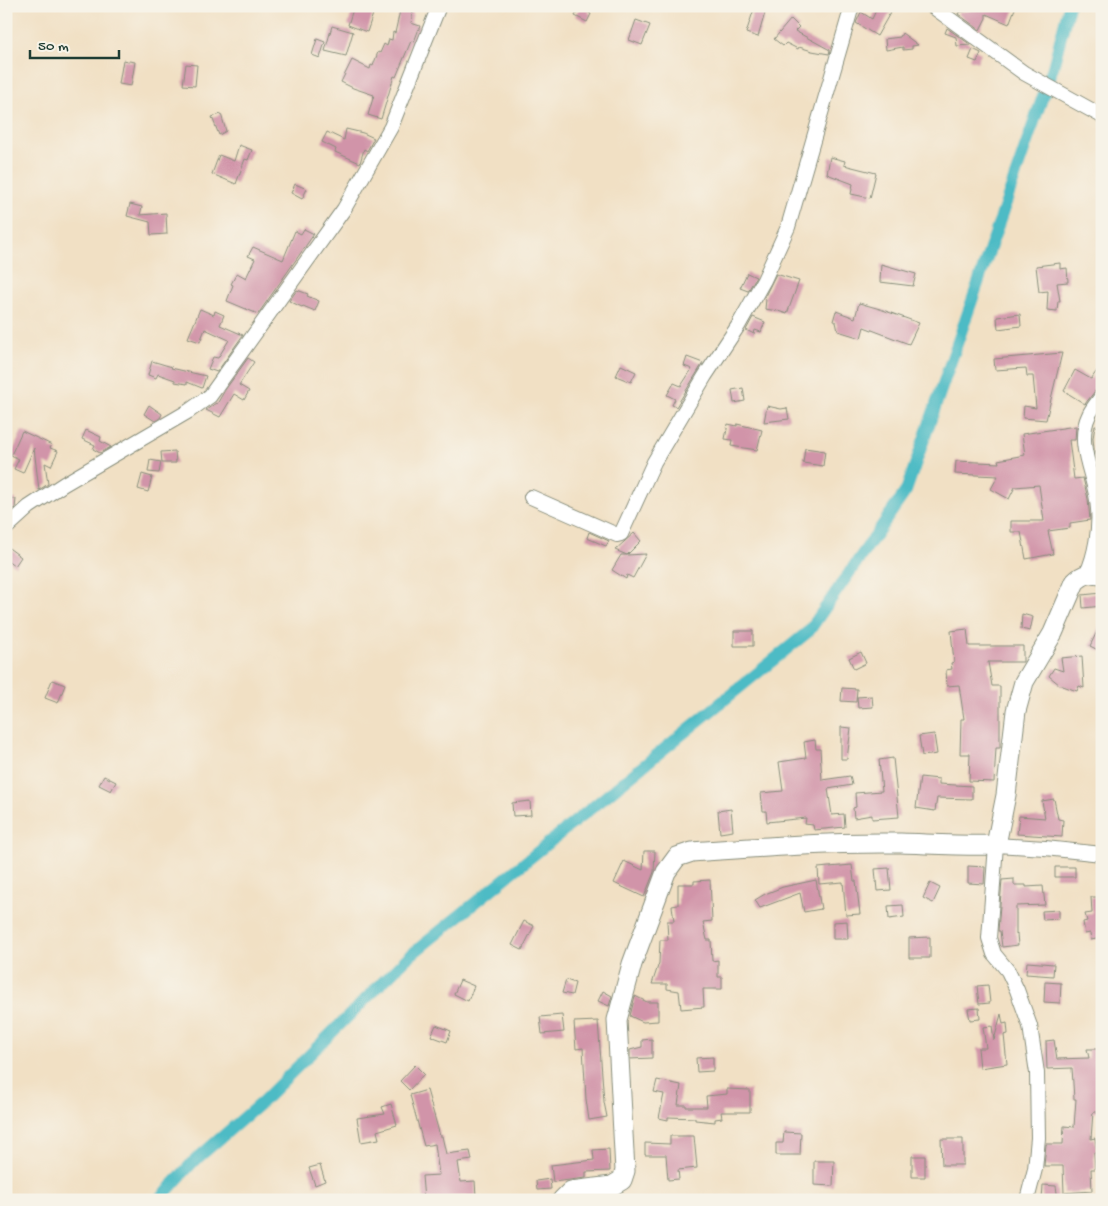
<svg xmlns="http://www.w3.org/2000/svg" width="1108" height="1206" font-family="'Gochi Hand',sans-serif">
	<rect width="100%" height="100%" fill="#f7f3e8"/>
	<filter id="ink" filterUnits="userSpaceOnUse"><feTurbulence type="fractalNoise" baseFrequency=".02" numOctaves="2"/><feDisplacementMap in="SourceGraphic" scale="10" xChannelSelector="R" yChannelSelector="G"/><feConvolveMatrix kernelMatrix="1 2 1 2 8 2 1 2 1" color-interpolation-filters="sRGB"/></filter>
	<filter id="wash" filterUnits="userSpaceOnUse"><feTurbulence type="fractalNoise" baseFrequency=".0096" numOctaves="4" result="noise"/><feDisplacementMap in="SourceGraphic" scale="20" xChannelSelector="R" yChannelSelector="G"/><feGaussianBlur stdDeviation="1.12" result="paint"/><feColorMatrix in="noise" values="0 0 0 0 0 0 0 0 0 0 0 0 0 0 0 0 0 1.4 0 .05"/><feComposite in="paint" operator="in"/></filter>
	<g filter="url(#wash)">
		<rect width="100%" height="100%" fill="#f1e0c4"/>
		<g fill="none" stroke-linecap="round" stroke-linejoin="round">
			<path stroke="#4dbbc5" stroke-width="12" d="M159 1200 192 1163 263 1101 406 959 809 631 906 491 1053 67 1069 6"/>
		</g>
		<g id="blocks">
			<path fill="#d194a9" d="M401 6H414L411 23 420 26 414 42 411 41 396 77 394 76 381 119 368 115 374 95 353 88 341 82 352 60 370 69 371 65 373 66 378 52 380 53 384 44 387 46 389 39 392 40 393 32 395 33Z
				M580 6H590L588 12 591 14 587 22 575 16Z
				M755 6H767L758 37 746 33Z
				M878 6H894L877 36 856 23 861 12 872 19Z
				M996 6H1016L1009 24 986 14V18L980 30 958 14 959 12Z
				M353 9 373 14 367 32 348 25Z
				M791 19 799 27 795 31 830 50 829 54 812 51 799 47 798 49 786 43 783 46 774 39Z
				M636 20 650 25 642 45 629 40Z
				M332 26 353 32 346 56 325 51Z
				M947 28 971 45 957 46 956 37 945 33Z
				M902 33 918 45 912 46V49L903 50V47L886 50 885 39 900 37Z
				M317 39 325 42 320 58 312 55Z
				M973 49 981 53 977 62 969 59Z
				M123 60 135 62 131 86 119 84Z
				M186 64 197 65 195 86 183 85Z
				M221 114 226 131 219 135 212 117Z
				M346 129 363 133 374 138 367 151 364 149 360 163 335 152 336 149 322 142 327 132 344 140Z
				M239 145 252 150 248 160 245 159 236 184 212 174 219 155 234 161Z
				M830 157 845 161 844 165 876 173 870 198 851 194 853 184 827 174Z
				M295 184 307 189 302 199 291 193Z
				M130 204 142 207 140 215 166 213 167 234 151 235 150 222 127 216Z
				M304 229 314 234 258 314 227 301 233 285 231 284 237 273 246 278 255 259 248 256 253 247 283 260 295 231 301 234Z
				M1060 263V269L1067 268 1068 282 1057 283 1060 301H1058L1057 311 1047 310 1048 291 1039 292 1036 266Z
				M881 264 916 274 913 286 880 282Z
				M747 273 756 277 748 291 740 288Z
				M776 274 799 281 787 314 778 311 765 309 766 299 764 298Z
				M297 290 308 294 307 296 319 301 315 311 303 306 302 307 289 301Z
				M859 303 880 309 919 323 909 344 864 327 861 338 838 331 836 322 833 321 836 311 855 318Z
				M200 309 214 315 215 311 224 315 220 325 243 335 217 372 208 369 213 357 218 358 229 340 205 329 200 342 188 338Z
				M1020 314 1021 326 998 329 997 317Z
				M753 317 765 322 761 332 755 330 754 334 746 330Z
				M1062 353 1046 420 1023 418 1024 406 1036 408 1033 376H1027L1026 368 995 370 994 359Z
				M687 357 703 363 676 407 672 405 675 399 667 395 674 383 681 386 692 369 684 366Z
				M248 358 254 362 239 385 249 391 244 400 234 394 220 417 206 410 216 403 217 404 225 390Z
				M152 361 172 367 171 368 206 376 202 388 187 382V384L175 382V380L158 374 156 378 148 375Z
				M1102 364V387L1095 391 1085 404 1064 391 1075 370 1091 379Z
				M621 365 636 372 631 382 616 376Z
				M743 388 745 401 734 403 732 390Z
				M149 405 162 414 160 418 155 421 144 414Z
				M767 406 781 409 787 408 789 419 764 422Z
				M728 424 737 426V424L762 430 757 450 731 446 732 440 725 439Z
				M1076 426 1075 440H1069L1074 479 1083 478 1088 499 1090 520 1070 523V528L1048 531 1053 554 1026 559 1021 532H1011V521H1044L1039 485 1015 487 1009 499 991 489 998 476 955 474 956 461 999 463 998 460 1025 455 1022 434Z
				M1095 426 1102 427 1100 446H1102V459H1099V462H1096L1094 449 1093 438Z
				M86 430 101 437 100 441 111 447 100 453 93 449 95 445 82 439Z
				M22 431 52 445 50 448 58 451 51 466 45 463 48 484 39 490 34 448 23 473 14 469 19 459 11 455Z
				M805 448 825 451 823 466 803 463Z
				M175 451 176 463H162L161 452Z
				M150 460 161 462 159 473 148 472Z
				M142 474 152 477 148 492 138 489Z
				M6 498 16 499 15 508 6 516Z
				M589 532 609 541 606 546 587 538Z
				M634 533 641 541 627 555 646 554 633 578 627 575 626 579 612 570 621 555H627L615 550Z
				M6 546 21 557 15 566 6 559Z
				M1102 593V606L1083 608 1082 595Z
				M1022 614 1033 617 1030 631 1021 629Z
				M1102 621V652L1090 646Z
				M967 629 969 646H1023V662H988L992 686H1000V748H996L994 782 969 781 970 754H960L961 719H964L959 685 947 686 946 670 952 669 951 663 954 662 951 631Z
				M734 631H753V646H734Z
				M861 652 866 663 854 669 849 658Z
				M1082 656 1084 688 1079 686 1077 691 1060 685 1049 676 1054 668 1063 671 1061 658Z
				M52 680 65 685 58 703 45 698Z
				M842 688 857 689 856 702 841 701Z
				M872 696 873 707 858 708 857 697Z
				M841 727 851 728 847 759H841Z
				M934 734 937 754 922 756 919 736Z
				M815 740 816 749H820L822 780 850 776 852 785 828 789 832 815 844 814 845 827 814 830 813 825 805 824 806 818 767 822 766 811H763L761 793 783 791 779 762 806 758 804 742Z
				M893 758 899 817 872 819V815L854 818 853 808 856 807 855 793 882 791 879 760Z
				M104 776 116 782 111 791 99 785Z
				M920 777 939 779V784L972 786V799L937 798 935 811 916 808Z
				M1054 799 1058 819 1063 820 1062 837 1017 834 1019 816 1045 818 1042 801Z
				M530 801 531 815 513 816 512 803Z
				M731 809 733 831 720 833 718 811Z
				M644 851H655L654 872 644 897 614 883 624 861 643 870Z
				M852 865 854 881H856L860 914 846 915 843 882 819 884 818 868Z
				M968 866 985 867 984 884 968 883Z
				M1055 867H1075V877H1055Z
				M889 868 891 890 877 891 875 869Z
				M1014 879V885H1026V887L1043 886 1045 905 1016 906V935L1017 934 1018 945 1002 947 1000 931H998L1002 880Z
				M710 880 712 921 703 922 707 940H711L712 961 718 960V977H722V989H703L704 1007 681 1009 679 991 667 989V984H652L659 963 660 940H668L667 921H674L672 906 678 905V884H694V881Z
				M816 880 821 909 804 912 800 893 760 908 755 900 765 894 783 887Z
				M930 883 940 888 933 903 923 898Z
				M1091 897H1102V938L1091 940 1090 933 1085 934 1083 922 1087 921 1085 914 1092 913Z
				M903 905 904 917 889 919 888 906Z
				M1059 910V919L1043 920 1042 911Z
				M524 921 534 926 522 950 512 945Z
				M847 921 848 939H833V922Z
				M930 937V958H909V938Z
				M1027 962 1054 964 1053 976 1026 974Z
				M460 980 474 986 468 1001 454 994Z
				M566 980 575 983 572 995 562 993Z
				M1045 982 1061 983 1060 1003 1044 1002Z
				M988 985 990 1003 979 1004 977 986Z
				M603 991 612 996 609 1006 598 1001Z
				M635 996 647 1002H658V1021L643 1022 630 1016Z
				M979 1008 980 1019 970 1020 968 1009Z
				M1001 1014 1003 1024 1007 1023 1008 1034 1004 1035 1007 1064 980 1068 978 1048H986L983 1027 992 1026 994 1040Z
				M562 1015 564 1032 542 1034 540 1017Z
				M598 1021 604 1102 607 1117 589 1120 586 1099 583 1048 576 1049 574 1022Z
				M436 1025 451 1031 447 1042 431 1036Z
				M652 1039V1058L630 1059V1050L642 1047V1040Z
				M1054 1040 1057 1059 1089 1058 1087 1049H1102V1112H1093L1091 1139 1095 1138 1097 1152H1094L1095 1169H1091L1092 1191 1064 1193 1063 1166H1044L1046 1144H1063L1064 1126 1074 1127 1076 1099H1074L1072 1068 1047 1069 1046 1041Z
				M713 1057V1071L697 1072 696 1058Z
				M415 1065 424 1074 409 1090 400 1081Z
				M657 1080 681 1085 678 1105H686V1107H707L706 1096 727 1094V1089L750 1090V1112H721L722 1118 715 1119V1122L695 1120V1118L668 1117V1120L659 1118 664 1094 654 1092Z
				M427 1090 440 1136H442L446 1154 470 1151 472 1160 458 1162 461 1182 475 1181 476 1196 449 1197V1200H424L422 1176 439 1175 435 1144 424 1146 410 1095Z
				M391 1104 397 1125 377 1131 379 1139 361 1142 357 1118 385 1114 382 1107Z
				M784 1132 801 1133 800 1155H776V1143H783Z
				M670 1136H694L697 1168 678 1170 679 1179 668 1180 666 1155H645V1143L670 1144Z
				M941 1139H963V1165H942Z
				M609 1149 610 1171 586 1172V1178L553 1182 551 1165 594 1160 593 1150Z
				M912 1156H925V1177H912Z
				M814 1161H834L833 1186 814 1185Z
				M320 1165 325 1181 315 1185 309 1168Z
				M550 1179 551 1189 537 1190 536 1181Z
				M1043 1185 1056 1186 1058 1200H1042Z"/>
		</g>
	</g>
	<g filter="url(#ink)">
		<use href="#blocks" fill-opacity="0" stroke="#888e7c" stroke-width="1"/>
		<g fill="none" stroke-linecap="round" stroke-linejoin="round">
			<g stroke="#888e7c" stroke-width="16">
				<path id="street" d="M932 6 1024 73 1102 116
					M531 497 617 535 621 534 654 462 705 376 738 326 764 280 788 227 852 6
					M6 528 29 507 64 484 189 411 210 396 344 209 391 127 439 6
					M1087 573C1095 556 1100 528 1098 509 1097 478 1074 446 1089 415 1092 408 1098 402 1102 396
					M1027 1200 1035 1169 1038 1138 1037 1073 1030 1026 1017 990 1008 971 994 954 989 938 996 845 1045 848 1102 854"/>
			</g>
			<g stroke="#888e7c" stroke-width="21">
				<path id="secondary" d="M562 1200 571 1191 612 1186 622 1180 625 1171 617 1020 632 964 666 872 677 857 692 852C762 847 831 842 901 843 933 844 964 846 996 845L1006 795 1016 711 1024 682 1053 633 1075 582C1084 573 1090 573 1102 574"/>
			</g>
			<use href="#street" stroke="#fff" stroke-width="14"/>
			<use href="#secondary" stroke="#fff" stroke-width="19"/>
		</g>
	</g>
	<rect width="1108" height="1206" fill="none" stroke="#f7f3e8" stroke-width="25"/>
	<path d="M30 50v8h89v-8" fill="none" stroke="#1f3d34" stroke-width="2.5"/>
	<text x="38" y="50" font-size="15" fill="#1f3d34" stroke="#f7f3e8" stroke-width="4" paint-order="stroke">50 m</text>
</svg>
